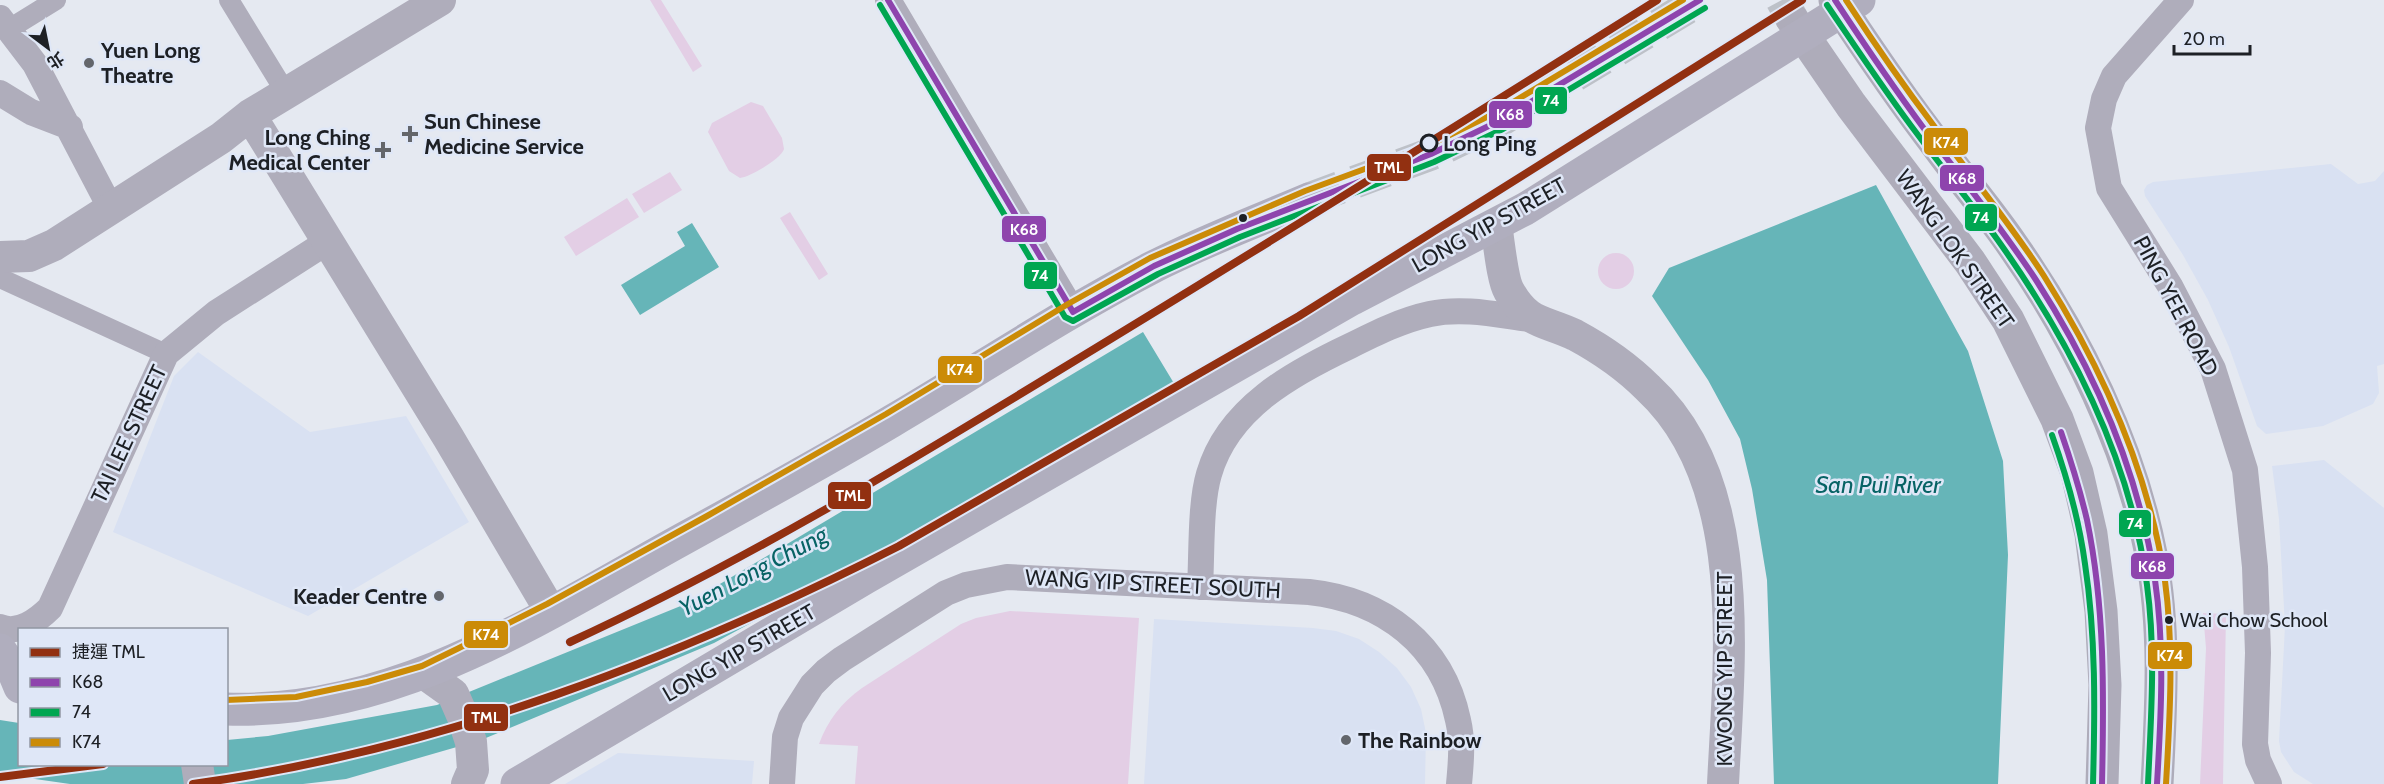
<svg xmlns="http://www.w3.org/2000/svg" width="2384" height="784" font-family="Cabin,'Noto Sans TC',sans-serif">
	<rect width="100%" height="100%" fill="#e5e9f1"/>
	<path fill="#d9e1f2" d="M2331 164 2358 184 2375 181 2384 171V364L2377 366 2379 393 2373 404 2323 426 2266 434 2257 426 2229 347 2208 300 2183 255 2145 196 2144 190 2147 185 2153 182Z
		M198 352 310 432 406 416 469 522 308 616 113 532 174 376Z
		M2324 460 2384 508V784H2313L2294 772 2281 752 2279 741 2285 626 2279 519 2272 466Z
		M1154 619 1313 628 1336 631 1359 639 1379 652 1397 668 1411 687 1421 709 1426 733 1425 784H1144Z
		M618 753 754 761 752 784H565Z"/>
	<path fill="#e3cee5" d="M650 0H661L702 66 693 72Z
		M751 102 763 106 782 138 784 149C781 159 750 177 740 178L729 171 708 132 712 123Z
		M670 172 682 190 644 213 632 194Z
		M627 198 639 217 576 256 564 237Z
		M790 212 828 274 819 280 780 218Z
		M1598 271a18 18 0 1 1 36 0a18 18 0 1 1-36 0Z
		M1010 611 1139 618 1128 784H855L858 746 819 744C828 720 841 703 862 688L961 624 976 618Z
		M2203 613 2226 614 2223 784H2200L2206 648Z"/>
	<path fill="#66b5b8" d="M1876 185 1968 351 2003 461 2008 555 1998 784H1774L1767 580 1752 489 1740 439 1708 380 1652 296 1669 268Z
		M692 223 719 267 640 315 621 285 685 246 677 232Z
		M1143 332 1175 385 1070 450 714 643 481 740 346 779 303 784H70L0 774V720L19 723 20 764H226L227 740 268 736 437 705 688 603Z"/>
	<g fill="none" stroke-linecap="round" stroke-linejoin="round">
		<path stroke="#bdc1c8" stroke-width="33" stroke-dasharray="33 16" stroke-linecap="butt" d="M1782 0 1792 19"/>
		<path stroke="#bdc1c8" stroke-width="33" stroke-dasharray="33 16" stroke-linecap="butt" d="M1309 199 1431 154 1499 121 1700 0"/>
		<path stroke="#afadbb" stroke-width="20" d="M229 0 286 93
			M9 29 56 0
			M0 278 166 354"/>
		<path stroke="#afadbb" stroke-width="26" d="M888 0 1073 312
			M2181 0 2114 76 2104 99 2098 128 2109 188 2170 286 2213 369 2245 470 2255 567 2258 653 2255 744 2258 760 2269 784
			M0 18 35 64 111 209
			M0 93 31 112 70 127
			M1200 587C1202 554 1200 504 1209 474 1228 408 1293 373 1350 346 1376 333 1402 320 1430 314 1463 307 1498 315 1530 319
			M0 627C18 635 38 620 50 608L166 354 216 313 327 242
			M782 784 785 737 791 718 812 685 826 671 842 659 946 593 966 585 1007 577 1309 592C1383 600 1442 644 1458 720 1463 741 1461 763 1459 784"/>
		<path stroke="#afadbb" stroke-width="32" d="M250 115 448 437 551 612
			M1496 225C1499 241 1502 279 1509 291 1528 325 1544 320 1575 335 1601 349 1627 367 1648 388 1750 482 1729 659 1723 784
			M0 257 29 256 54 245 221 138 250 115 440 0
			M425 674 453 694 463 717 471 742 473 770 467 784
			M197 764 200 784"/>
		<path stroke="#aeacba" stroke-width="33" d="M1835 0C1868 50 1902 100 1939 148 1963 181 1990 212 2013 246 2076 336 2130 446 2151 554 2166 630 2161 707 2157 784
			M1792 19 1851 105 1970 262 2008 320 2057 419 2077 473 2091 534 2101 611 2105 685 2102 784"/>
		<path stroke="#b0aebe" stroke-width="33" d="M0 650 12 668 20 687
			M226 709C394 715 540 618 681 540 752 501 823 462 892 421 979 370 1064 313 1153 267 1204 241 1257 221 1309 199
			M517 784 865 578 1352 299 1525 209 1859 0"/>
		<g stroke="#dfe7f7" stroke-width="10">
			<path id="bus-1" d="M888 0 1073 312 1154 266 1237 229 1431 154 1499 121 1700 0
				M1835 0C1864 44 1894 88 1925 130 1963 180 2002 228 2036 280 2094 370 2139 473 2155 580 2165 648 2161 717 2157 784
				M2061 432C2071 461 2080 490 2087 520 2105 607 2104 696 2102 784"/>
		</g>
		<g stroke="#dfe7f7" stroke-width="10">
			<path id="bus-2" d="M880 5 1065 317 1073 321 1158 274 1240 237 1434 162 1503 129 1705 8
				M1827 5C1857 49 1886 93 1918 135 1944 170 1972 204 1997 239 2070 341 2131 460 2147 585 2156 651 2151 717 2148 784
				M2052 435C2067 477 2079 519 2085 564 2096 636 2095 710 2093 784"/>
		</g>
		<g stroke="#dfe7f7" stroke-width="10">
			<path id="bus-3" d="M1846 0C1874 43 1903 85 1934 126 1971 176 2010 223 2044 276 2102 368 2149 472 2165 581 2174 648 2170 716 2166 784
				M226 700 296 697 367 682 422 666 457 649 547 604 707 516 886 414 1068 304 1150 258 1305 191 1427 146 1495 113 1683 0"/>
		</g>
		<use href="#bus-1" stroke="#8e44ad" stroke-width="6"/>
		<use href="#bus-2" stroke="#00a651" stroke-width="6"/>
		<use href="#bus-3" stroke="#cb8b07" stroke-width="6"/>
		<g stroke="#dfe7f7" stroke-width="12">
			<path id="metro-1" d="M570 642C740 564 899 468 1058 371 1259 249 1458 125 1657 0
				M0 777 103 764
				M193 784C441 750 677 659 899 546L1299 316 1802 0"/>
		</g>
		<use href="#metro-1" stroke="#923011" stroke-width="8"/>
	</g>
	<g fill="#63666c" stroke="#dfe7f7" stroke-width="2">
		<circle cx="89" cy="63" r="6"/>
		<path d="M407 125h6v6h6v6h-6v6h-6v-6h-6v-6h6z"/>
		<path d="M380 141h6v6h6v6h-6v6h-6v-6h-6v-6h6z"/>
		<circle cx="439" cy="596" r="6"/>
		<circle cx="1346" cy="740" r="6"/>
	</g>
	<circle fill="#dfe7f7" stroke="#1d2025" stroke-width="3" cx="1429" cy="143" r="8"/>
	<g fill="#1d2025" stroke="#dfe7f7" stroke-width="2">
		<circle cx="1243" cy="218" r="5"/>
		<circle cx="2169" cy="620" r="5"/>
	</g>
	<g text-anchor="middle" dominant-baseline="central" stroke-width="5" stroke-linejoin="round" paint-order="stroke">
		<g font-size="20" fill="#1d2025" stroke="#dfe7f7" text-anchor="start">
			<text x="2180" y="620">Wai Chow School</text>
		</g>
		<g font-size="22" font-weight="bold" fill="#1d2025" stroke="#dfe7f7" text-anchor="start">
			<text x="101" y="50">Yuen Long<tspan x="101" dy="25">Theatre</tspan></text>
			<text x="424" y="121">Sun Chinese<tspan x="424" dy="25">Medicine Service</tspan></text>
			<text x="370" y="137" text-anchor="end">Long Ching<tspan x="370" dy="25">Medical Center</tspan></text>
			<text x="427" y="596" text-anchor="end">Keader Centre</text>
			<text x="1358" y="740">The Rainbow</text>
		</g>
		<g font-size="22" font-weight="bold" fill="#1d2025" stroke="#dfe7f7" text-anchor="start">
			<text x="1443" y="143">Long Ping</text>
		</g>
		<g font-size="22" fill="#1d2025" stroke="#dfe7f7">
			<text transform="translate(1489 225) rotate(-29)">LONG YIP STREET</text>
			<text transform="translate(1955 249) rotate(55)">WANG LOK STREET</text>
			<text transform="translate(2176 306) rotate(62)">PING YEE ROAD</text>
			<text transform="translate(129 434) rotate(-65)">TAI LEE STREET</text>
			<text transform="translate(1153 584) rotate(3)">WANG YIP STREET SOUTH</text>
			<text transform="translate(739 653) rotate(-30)">LONG YIP STREET</text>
			<text transform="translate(1724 669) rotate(-90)">KWONG YIP STREET</text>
		</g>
		<g font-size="24" font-style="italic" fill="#076365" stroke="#dfe7f7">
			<text x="1878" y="484">San Pui River</text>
			<text transform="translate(753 571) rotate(-28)">Yuen Long Chung</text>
		</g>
	</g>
	<g stroke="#dfe7f7" stroke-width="2">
		<rect x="1534" y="86" width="34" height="29" rx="6" fill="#00a651"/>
		<rect x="1488" y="100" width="45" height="29" rx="6" fill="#8e44ad"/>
		<rect x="1923" y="127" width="46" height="29" rx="6" fill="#cb8b07"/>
		<rect x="1366" y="153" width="46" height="29" rx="6" fill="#923011"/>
		<rect x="1939" y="164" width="46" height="28" rx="6" fill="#8e44ad"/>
		<rect x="1964" y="203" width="34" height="29" rx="6" fill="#00a651"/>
		<rect x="1001" y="215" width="46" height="28" rx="6" fill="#8e44ad"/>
		<rect x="1023" y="261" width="35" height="29" rx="6" fill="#00a651"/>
		<rect x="937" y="355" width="46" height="29" rx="6" fill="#cb8b07"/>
		<rect x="827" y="481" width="45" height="29" rx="6" fill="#923011"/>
		<rect x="2118" y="509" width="34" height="29" rx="6" fill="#00a651"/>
		<rect x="2130" y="552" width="45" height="28" rx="6" fill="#8e44ad"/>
		<rect x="463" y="620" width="46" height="29" rx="6" fill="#cb8b07"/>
		<rect x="2147" y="641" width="46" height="29" rx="6" fill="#cb8b07"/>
		<rect x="463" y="703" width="46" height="29" rx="6" fill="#923011"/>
	</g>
	<g font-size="16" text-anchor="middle" font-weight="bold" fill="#fff">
		<text x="1551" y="106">74</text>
		<text x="1510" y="120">K68</text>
		<text x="1946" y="148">K74</text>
		<text x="1389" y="173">TML</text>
		<text x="1962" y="184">K68</text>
		<text x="1981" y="223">74</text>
		<text x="1024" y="235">K68</text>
		<text x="1040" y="281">74</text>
		<text x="960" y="375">K74</text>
		<text x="850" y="501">TML</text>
		<text x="2135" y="529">74</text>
		<text x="2152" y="572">K68</text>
		<text x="486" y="640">K74</text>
		<text x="2170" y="661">K74</text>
		<text x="486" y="723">TML</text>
	</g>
	<rect x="18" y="628" width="210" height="138" fill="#dfe7f7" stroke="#9197a3" stroke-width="1.5"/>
	<rect x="30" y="648" width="30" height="9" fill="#923011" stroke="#9197a3" stroke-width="1.5"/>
	<text x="72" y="658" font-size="18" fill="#1d2025">捷運 TML</text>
	<rect x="30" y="678" width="30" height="9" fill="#8e44ad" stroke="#9197a3" stroke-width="1.5"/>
	<text x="72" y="688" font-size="18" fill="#1d2025">K68</text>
	<rect x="30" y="708" width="30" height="9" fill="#00a651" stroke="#9197a3" stroke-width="1.5"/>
	<text x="72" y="718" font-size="18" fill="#1d2025">74</text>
	<rect x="30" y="738" width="30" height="9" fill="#cb8b07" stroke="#9197a3" stroke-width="1.5"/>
	<text x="72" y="748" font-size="18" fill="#1d2025">K74</text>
	<g transform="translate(48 48) rotate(148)" stroke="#dfe7f7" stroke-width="4.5" paint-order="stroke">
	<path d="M0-4.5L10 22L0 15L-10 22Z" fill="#1d2025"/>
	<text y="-9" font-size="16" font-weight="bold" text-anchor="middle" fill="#1d2025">北</text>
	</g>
	<path d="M2174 45v9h76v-9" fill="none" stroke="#1d2025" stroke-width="3"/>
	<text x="2183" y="45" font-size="18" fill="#1d2025" stroke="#dfe7f7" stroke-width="4.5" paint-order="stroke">20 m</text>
</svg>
